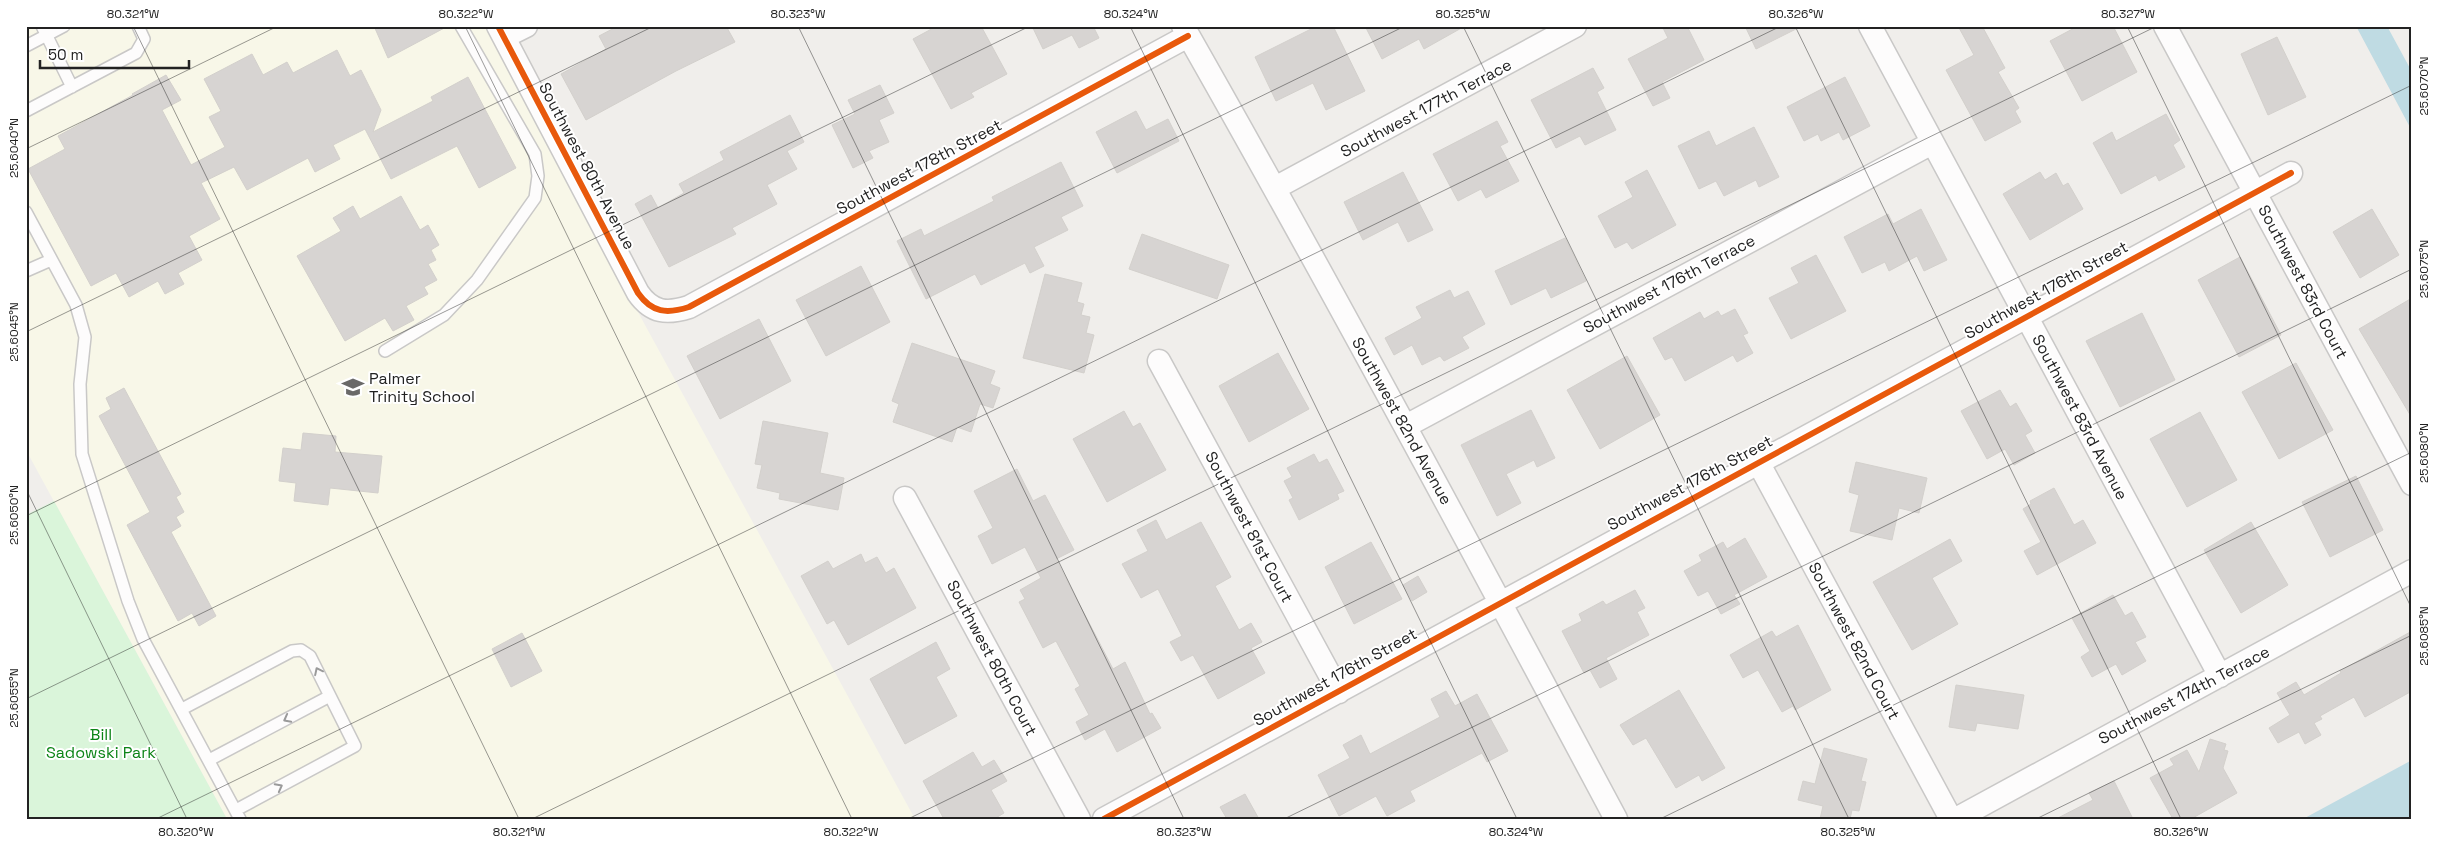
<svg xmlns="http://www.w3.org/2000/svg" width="2438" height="845" font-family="'Space Grotesk',sans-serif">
	<rect width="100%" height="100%" fill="#f0eeeb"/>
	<path fill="#f8f7e8" d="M26 26H485L645 325 915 819H227L26 450Z"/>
	<path fill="#daf5da" d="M54 501 227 819H26V515Z"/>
	<path fill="#bfdbe3" d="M2356 26H2387L2412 72V131Z
		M2412 760V819H2303Z"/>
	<path fill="#d7d4d2" stroke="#d3d0cc" d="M374 26H448L388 58Z
		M618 26H726L735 42 676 71 586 120 561 74 606 49 599 36Z
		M937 26H981L1007 74 971 93 974 97 951 109 913 39Z
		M1032 26H1093L1099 38 1079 48 1072 35 1043 49Z
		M1317 26H1333L1365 91 1326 110 1313 83 1276 101 1255 57Z
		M1365 26H1465L1424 49 1419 39 1382 59Z
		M1662 26H1687L1704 60 1662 82 1670 98 1653 106 1628 59 1668 38Z
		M1745 26H1802L1756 49Z
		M1958 26H1982L2005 68 1998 72 2019 108 2015 111 2021 122 1985 141 1946 70 1974 55Z
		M2078 26H2113L2137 72 2082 101 2050 41Z
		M2277 37 2306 97 2268 115 2241 54Z
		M337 50 350 76 361 70 381 110 373 132 433 101 431 97 468 77 516 168 479 188 457 146 391 179 365 129 333 145 340 159 315 172 308 158 247 190 234 167 201 183 220 219 189 236 202 260 178 273 184 284 165 294 158 281 129 297 116 273 91 286 28 169 65 149 58 136 133 95 132 94 166 75 181 100 162 110 191 165 225 147 209 117 221 111 204 79 252 54 263 75 287 62 293 73Z
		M1593 68 1604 88 1597 92 1616 130 1585 145 1580 136 1556 148 1531 100Z
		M1845 77 1870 126 1843 140 1839 132 1821 141 1818 134 1804 141 1787 107Z
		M880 85 894 113 879 120 889 142 869 151 873 158 853 168 832 125 855 114 848 100Z
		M1136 111 1146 130 1168 119 1179 141 1117 173 1096 132Z
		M2166 114 2180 140 2173 145 2185 167 2159 181 2156 175 2121 194 2093 143 2112 132 2116 141Z
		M790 115 804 142 787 151 797 169 767 185 777 204 732 228 736 234 669 267 635 204 651 195 658 208 684 193 679 184 724 160 720 152Z
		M1497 121 1508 142 1500 146 1519 181 1486 198 1481 189 1458 201 1433 154Z
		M1754 127 1779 177 1759 187 1756 180 1724 196 1716 181 1699 189 1678 146 1709 131 1716 146Z
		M1061 162 1083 206 1061 217 1068 230 1034 247 1044 266 1030 273 1025 263 981 285 975 274 926 299 897 241 921 229 924 236 994 201 992 197Z
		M1647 170 1676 225 1632 249 1627 242 1615 248 1598 216 1633 197 1625 182Z
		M1403 172 1433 230 1408 242 1398 222 1363 240 1344 202Z
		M2040 172 2045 180 2056 173 2063 186 2068 183 2083 209 2030 240 2003 194Z
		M401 196 420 230 428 225 439 245 431 250 436 260 428 264 437 280 424 287 428 294 406 306 414 320 393 331 385 318 345 341 297 256 341 231 333 218 353 206 360 219Z
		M1921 209 1947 260 1924 271 1917 256 1889 271 1885 262 1862 273 1844 237 1888 214 1893 224Z
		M2372 209 2399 255 2360 278 2333 232Z
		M1142 234 1229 265 1217 299 1129 269Z
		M1565 238 1586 281 1551 298 1546 288 1511 305 1495 271Z
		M1816 255 1846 311 1791 339 1769 298 1799 283 1791 268Z
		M2240 257 2281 335 2239 357 2198 280Z
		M861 266 890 322 826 356 796 300Z
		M1045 274 1082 283 1077 302 1084 304 1081 315 1090 317 1086 333 1094 335 1084 373 1023 358Z
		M1450 290 1454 298 1468 291 1485 324 1462 337 1469 348 1444 361 1440 356 1422 365 1412 345 1394 355 1385 338 1422 318 1416 307Z
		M2412 298V418L2359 329Z
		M1735 309 1748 333 1743 335 1753 353 1737 362 1733 355 1685 381 1672 357 1665 360 1653 338 1700 312 1704 319 1718 311 1721 316Z
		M2142 313 2175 380 2120 407 2086 341Z
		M759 319 791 381 720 419 687 356Z
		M912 343 995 371 990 384 1000 388 993 408 980 404 971 432 957 427 952 442 893 422 899 404 892 401Z
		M1278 353 1309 409 1249 442 1219 386Z
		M1627 356 1660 415 1600 449 1567 390Z
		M2296 363 2333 430 2279 459 2242 392Z
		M124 388 181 494 176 497 184 512 176 517 181 526 171 532 216 616 199 626 192 613 178 621 127 525 150 512 99 416 111 409 106 398Z
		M2000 390 2010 407 2016 403 2032 431 2025 435 2035 453 2014 465 2005 449 1987 459 1961 411Z
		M1531 410 1555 458 1537 467 1534 460 1506 474 1521 503 1497 516 1461 445Z
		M1124 411 1133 427 1140 423 1166 470 1107 502 1073 439Z
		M2200 412 2237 480 2187 507 2150 439Z
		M763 421 828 433 820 473 844 478 838 510 779 499 780 493 757 488 762 465 755 464Z
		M303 433 336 436 335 452 382 456 378 493 330 488 328 505 294 501 296 483 279 481 283 448 301 450Z
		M1314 454 1319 463 1327 459 1344 491 1337 494 1339 499 1299 520 1289 500 1293 498 1284 481 1292 477 1287 468Z
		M1856 462 1927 478 1919 513 1899 508 1892 540 1850 531 1859 495 1849 492Z
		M1017 469 1033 501 1045 495 1074 550 1056 559 1113 669 1125 662 1150 714 1152 713 1161 728 1117 752 1105 729 1085 740 1076 722 1089 715 1075 689 1080 686 1056 641 1043 648 1019 602 1025 599 1020 590 1041 578 1025 547 992 564 978 536 993 528 974 491Z
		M2356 476 2383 530 2330 557 2302 502Z
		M2054 488 2074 525 2083 520 2096 543 2037 575 2024 551 2041 542 2023 509 2031 504 2030 501Z
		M1156 520 1166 540 1201 522 1231 577 1215 586 1239 630 1251 623 1262 642 1251 648 1265 673 1218 699 1193 655 1181 661 1170 642 1182 636 1158 589 1141 598 1122 564 1148 551 1137 530Z
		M2251 522 2288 585 2241 613 2204 550Z
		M1745 538 1767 577 1734 595 1740 604 1721 614 1708 591 1698 596 1684 571 1702 561 1699 555 1723 542 1727 549Z
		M1950 539 1962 561 1932 578 1958 624 1912 650 1873 582Z
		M1371 542 1402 599 1354 624 1325 567Z
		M861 554 865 563 877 557 886 573 894 568 916 608 848 645 834 620 827 624 801 576 828 561 833 569Z
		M1418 576 1427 592 1412 601 1403 585Z
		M1635 590 1645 608 1637 612 1649 635 1606 658 1617 679 1600 688 1590 670 1584 673 1562 631 1582 621 1579 614 1603 601 1606 605Z
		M2113 595 2125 616 2132 612 2146 637 2135 642 2146 661 2122 675 2116 664 2092 677 2081 657 2090 651 2072 618Z
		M1798 625 1831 690 1795 710 1793 706 1782 712 1758 670 1743 678 1730 655 1772 631 1776 637Z
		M2412 631V691L2365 717 2354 697 2320 716 2322 719 2314 723 2321 735 2305 744 2299 732 2278 743 2269 728 2290 715 2277 693 2296 682 2304 695 2341 673 2340 671Z
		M522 633 542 671 511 687 492 649Z
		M936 642 950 669 936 677 957 716 905 744 870 679Z
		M1956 685 2024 695 2018 729 1977 723 1975 731 1949 727Z
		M1679 690 1725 768 1702 781 1699 775 1676 788 1646 738 1633 745 1620 725Z
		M1446 691 1455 706 1477 694 1508 751 1487 762 1482 753 1410 791 1415 801 1387 816 1376 796 1339 816 1318 775 1350 758 1343 745 1361 735 1370 754 1440 717 1431 699Z
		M2210 739 2226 744 2224 750 2228 751 2223 768 2237 793 2191 819H2173L2150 778 2174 765 2170 759 2187 750 2199 772Z
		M1824 748 1867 759 1861 781 1866 782 1859 811 1852 810 1850 819H1820L1823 806 1798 800 1803 781 1815 784Z
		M973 752 982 767 994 760 1007 781 991 790 1004 813 994 819H944L923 781Z
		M2114 781 2133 819H2056L2093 800 2089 793Z
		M1245 794 1259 819H1227L1220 807Z"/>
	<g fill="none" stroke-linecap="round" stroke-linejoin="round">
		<g stroke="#c9c8c7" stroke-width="14">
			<path id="lane" d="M42 26 72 87
				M26 46 64 26
				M26 111 136 53 144 39 138 26
				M26 212 76 305 85 337 80 384 82 454 128 601 143 639 240 819
				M26 271 51 260
				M385 351 444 315 477 280 535 198 538 176 535 154 461 26
				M182 709 292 651 301 650 310 656 355 746 236 810
				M209 760 330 696"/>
		</g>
		<g stroke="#c9c8c7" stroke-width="25">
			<path id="street" d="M498 26 638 293C652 313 667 314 689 307L1188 36
				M1183 26C1332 288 1474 553 1616 819
				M1870 26 2220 676
				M2165 26 2412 484
				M504 37 526 26
				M1275 188 1575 26
				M1159 361 1339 692
				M1406 426 1932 143
				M1758 462 1951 819
				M905 498 1079 819
				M1104 819 2291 173
				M1956 819 2412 571"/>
		</g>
		<use href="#lane" stroke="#fdfcfc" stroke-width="11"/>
		<use href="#street" stroke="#fdfcfc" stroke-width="22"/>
		<g stroke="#fff" stroke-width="9">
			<path id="cycleway" d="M498 26 638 293C652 313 667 314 689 307L1188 36
				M1104 819 2291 173"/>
		</g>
		<use href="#cycleway" stroke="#e8590c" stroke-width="6"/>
	</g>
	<defs><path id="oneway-chevron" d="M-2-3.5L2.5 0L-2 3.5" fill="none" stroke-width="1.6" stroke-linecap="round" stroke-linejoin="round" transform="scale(1.25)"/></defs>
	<g stroke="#9a9a9a">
		<use href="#oneway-chevron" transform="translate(318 671) rotate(-116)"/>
		<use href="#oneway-chevron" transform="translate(287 719) rotate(152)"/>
		<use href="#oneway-chevron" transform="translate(279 787) rotate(-28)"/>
	</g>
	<path fill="none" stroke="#222" stroke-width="1" stroke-opacity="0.45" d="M133 26 519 819M465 26 852 819M798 26 1184 819M1130 26 1517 819M1463 26 1849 819M1795 26 2181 819M2127 26 2412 609M26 149 278 26M26 332 654 26M26 489 187 819M26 516 1030 26M26 699 1405 26M156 819 1781 26M532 819 2157 26M908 819 2412 85M1284 819 2412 269M1660 819 2412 452M2036 819 2412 635M2411 819H2412"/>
	<defs>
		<g id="school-bare" transform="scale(1.725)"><path d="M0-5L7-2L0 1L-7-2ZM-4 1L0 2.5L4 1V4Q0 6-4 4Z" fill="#6a6968" stroke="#fff" stroke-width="2.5" paint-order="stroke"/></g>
	</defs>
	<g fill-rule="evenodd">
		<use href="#school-bare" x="353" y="387"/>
	</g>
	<g text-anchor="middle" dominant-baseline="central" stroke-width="4" stroke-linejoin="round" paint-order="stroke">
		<g font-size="16" fill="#222" stroke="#fff">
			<text transform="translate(1426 108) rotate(-28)">Southwest 177th Terrace</text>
			<text transform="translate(587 166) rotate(62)">Southwest 80th Avenue</text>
			<text transform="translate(919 167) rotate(-28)">Southwest 178th Street</text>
			<text transform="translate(2303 282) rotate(62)">Southwest 83rd Court</text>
			<text transform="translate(1669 284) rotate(-28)">Southwest 176th Terrace</text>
			<text transform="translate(2046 290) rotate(-29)">Southwest 176th Street</text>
			<text transform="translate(2080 417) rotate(62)">Southwest 83rd Avenue</text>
			<text transform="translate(1402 421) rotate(61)">Southwest 82nd Avenue</text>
			<text transform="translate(1690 483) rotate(-28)">Southwest 176th Street</text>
			<text transform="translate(1249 527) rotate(62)">Southwest 81st Court</text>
			<text transform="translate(1854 641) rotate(62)">Southwest 82nd Court</text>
			<text transform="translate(992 658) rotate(62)">Southwest 80th Court</text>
			<text transform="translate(1335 677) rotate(-29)">Southwest 176th Street</text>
			<text transform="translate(2184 695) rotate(-28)">Southwest 174th Terrace</text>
		</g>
		<g font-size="16" fill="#222" stroke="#fff" text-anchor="start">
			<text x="369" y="378">Palmer<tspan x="369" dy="18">Trinity School</tspan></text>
		</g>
		<g font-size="16" fill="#0c8416" stroke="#fff">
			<text x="101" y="734">Bill<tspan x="101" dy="18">Sadowski Park</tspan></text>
		</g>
	</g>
	<rect width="2438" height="845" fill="none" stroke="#ffffff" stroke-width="55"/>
	<path d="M40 60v8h149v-8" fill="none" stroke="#222222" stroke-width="2.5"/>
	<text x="48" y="60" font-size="15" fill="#222222" stroke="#ffffff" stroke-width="4" paint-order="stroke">50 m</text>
	<rect x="28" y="28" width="2382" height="790" fill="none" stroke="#222" stroke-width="2"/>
	<g font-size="12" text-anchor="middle" fill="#222">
		<text x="133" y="18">80.321°W</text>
		<text x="466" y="18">80.322°W</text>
		<text x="798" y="18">80.323°W</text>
		<text x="1131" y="18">80.324°W</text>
		<text x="1463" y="18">80.325°W</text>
		<text x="1796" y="18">80.326°W</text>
		<text x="2128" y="18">80.327°W</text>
		<text transform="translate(2424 86) rotate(-90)" y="4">25.6070°N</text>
		<text transform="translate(14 148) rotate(-90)" y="4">25.6040°N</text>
		<text transform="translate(2424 269) rotate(-90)" y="4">25.6075°N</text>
		<text transform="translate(14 332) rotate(-90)" y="4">25.6045°N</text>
		<text transform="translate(2424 453) rotate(-90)" y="4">25.6080°N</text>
		<text transform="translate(14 515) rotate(-90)" y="4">25.6050°N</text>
		<text transform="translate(2424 636) rotate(-90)" y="4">25.6085°N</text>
		<text transform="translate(14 698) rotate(-90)" y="4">25.6055°N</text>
		<text x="186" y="836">80.320°W</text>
		<text x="519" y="836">80.321°W</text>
		<text x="851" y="836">80.322°W</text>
		<text x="1184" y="836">80.323°W</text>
		<text x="1516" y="836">80.324°W</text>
		<text x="1848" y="836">80.325°W</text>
		<text x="2181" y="836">80.326°W</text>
	</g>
</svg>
